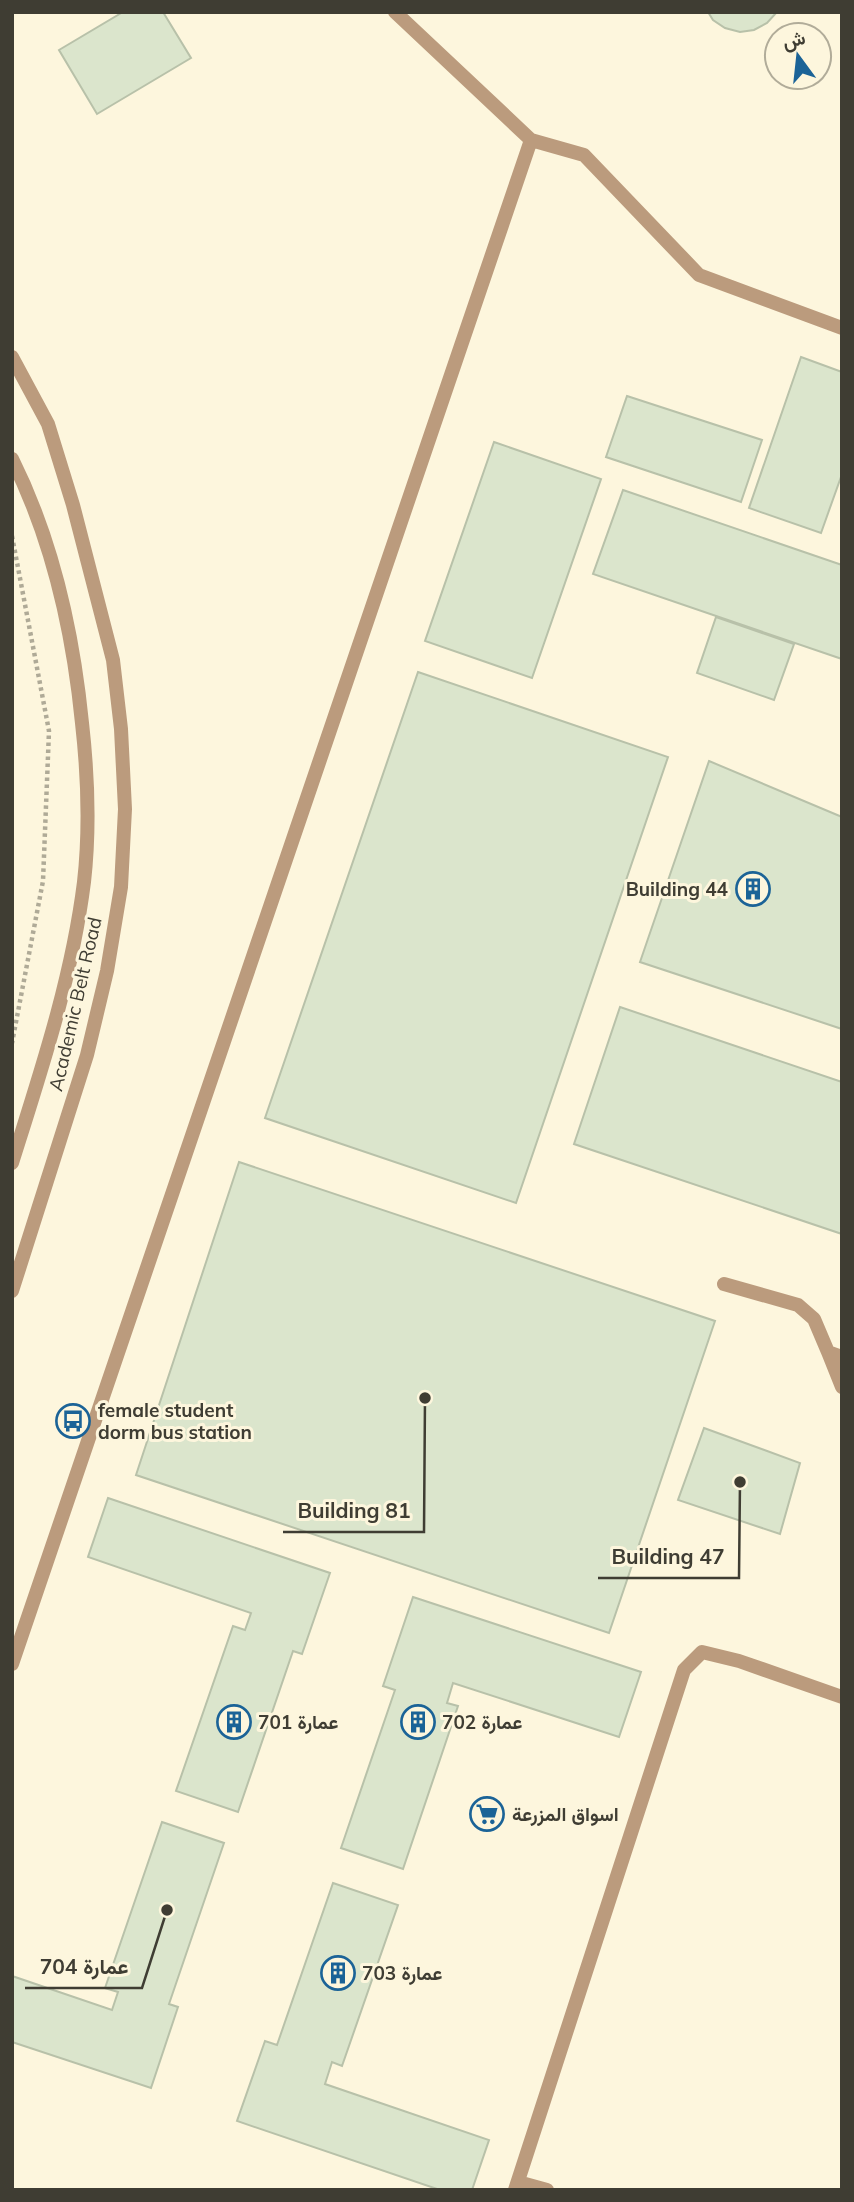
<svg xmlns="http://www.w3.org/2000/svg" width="854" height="2202" font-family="Mulish,Vazirmatn,sans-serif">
	<rect width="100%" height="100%" fill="#fdf6dd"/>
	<path fill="#dbe5cc" stroke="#b8c1a9" stroke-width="2" d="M123 12H163L191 58 97 114 59 50Z
		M708 12H777L767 23 754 30 740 32 725 28 713 20Z
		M801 357 842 372V474L821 533 749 508Z
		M627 396 762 440 741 502 606 457Z
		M494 442 601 479 532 678 425 641Z
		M623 490 842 565V659L593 574Z
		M716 617 794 644 774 700 697 673Z
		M418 672 668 757 516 1203 265 1118Z
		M709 761 842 817V1029L640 962Z
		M620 1007 842 1082V1234L574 1144Z
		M239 1162 715 1321 609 1633 136 1475Z
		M704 1428 800 1463 780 1534 678 1500Z
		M108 1498 330 1573 302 1654 293 1651 238 1812 176 1791 233 1626 245 1630 251 1613 88 1557Z
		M413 1597 641 1672 619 1737 453 1683 447 1703 458 1706 403 1869 341 1848 395 1690 383 1686Z
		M162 1822 224 1843 169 2004 178 2007 151 2088 12 2042V1976L112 2010 118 1992 105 1988Z
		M333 1883 398 1905 342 2066 332 2062 325 2084 489 2140 472 2190H440L237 2121 265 2041 277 2045Z"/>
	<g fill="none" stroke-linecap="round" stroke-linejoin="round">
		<path stroke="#afaa97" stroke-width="4.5" stroke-dasharray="3.5 3.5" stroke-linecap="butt" d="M12 536 49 731 43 881 12 1043"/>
		<path stroke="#bb9b7d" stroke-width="14" d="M395 12 531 140 584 155 699 275 842 328
			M724 1284 798 1305 814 1319 828 1352 842 1357
			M828 1352 842 1387
			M12 1664 531 140
			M518 2182 547 2190
			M515 2190 684 1670 702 1652 739 1661 842 1697"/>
		<path stroke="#bb9b7d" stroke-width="14" d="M12 357 48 424 73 505 113 660 121 729 125 809 121 887 107 971 87 1055 12 1291
			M12 459C53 541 73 632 82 723 88 776 90 829 84 882 72 978 41 1071 12 1163"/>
	</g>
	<defs>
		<g id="building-ring" transform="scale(1.75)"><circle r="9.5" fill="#fdf6dd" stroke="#1b6397" stroke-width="1.5"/><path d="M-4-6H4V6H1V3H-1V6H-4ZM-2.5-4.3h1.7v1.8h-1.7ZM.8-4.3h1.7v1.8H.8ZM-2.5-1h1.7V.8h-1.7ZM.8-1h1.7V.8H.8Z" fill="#1b6397"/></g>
		<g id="bus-ring" transform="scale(1.75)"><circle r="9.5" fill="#fdf6dd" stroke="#1b6397" stroke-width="1.5"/><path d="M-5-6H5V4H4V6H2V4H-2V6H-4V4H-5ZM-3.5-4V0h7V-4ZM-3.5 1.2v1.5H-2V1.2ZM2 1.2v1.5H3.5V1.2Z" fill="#1b6397"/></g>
		<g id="supermarket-ring" transform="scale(1.75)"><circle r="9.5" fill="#fdf6dd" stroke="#1b6397" stroke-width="1.5"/><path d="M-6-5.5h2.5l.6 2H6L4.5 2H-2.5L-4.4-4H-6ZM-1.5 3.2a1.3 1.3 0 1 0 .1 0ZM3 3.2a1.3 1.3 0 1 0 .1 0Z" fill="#1b6397"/></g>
	</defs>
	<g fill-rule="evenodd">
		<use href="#building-ring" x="753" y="889"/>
		<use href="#bus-ring" x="73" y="1421"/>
		<use href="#building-ring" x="234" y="1722"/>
		<use href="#building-ring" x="418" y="1722"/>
		<use href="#supermarket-ring" x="487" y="1814"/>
		<use href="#building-ring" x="338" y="1973"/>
	</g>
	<g text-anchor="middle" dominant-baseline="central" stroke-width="6" stroke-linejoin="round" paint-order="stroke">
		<g font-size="19" font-weight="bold" fill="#3f3d33" stroke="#fdf6dd" text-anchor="start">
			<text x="728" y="889" text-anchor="end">Building 44</text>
			<text x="98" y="1410">female student<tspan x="98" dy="22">dorm bus station</tspan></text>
			<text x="258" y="1722">عمارة 701</text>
			<text x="442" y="1722">عمارة 702</text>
			<text x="512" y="1814">اسواق المزرعة</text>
			<text x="362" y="1973">عمارة 703</text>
		</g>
		<g font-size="19" fill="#3f3d33" stroke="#fdf6dd">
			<text transform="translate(75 1004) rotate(-77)">Academic Belt Road</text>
		</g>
	</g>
	<path fill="none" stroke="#3f3d33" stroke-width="2.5" d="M425 1398L424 1532H283M740 1482L739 1578H598M167 1910L142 1988H25"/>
	<g fill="#3f3d33" stroke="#fdf6dd" stroke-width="2.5">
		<circle cx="425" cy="1398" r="7"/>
		<circle cx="740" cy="1482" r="7"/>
		<circle cx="167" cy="1910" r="7"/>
	</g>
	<g font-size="21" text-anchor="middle" font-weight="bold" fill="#3f3d33" stroke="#fdf6dd" stroke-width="6" stroke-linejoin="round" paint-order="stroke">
		<text x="354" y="1518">Building 81</text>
		<text x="668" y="1564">Building 47</text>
		<text x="84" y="1974">عمارة 704</text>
	</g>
	<rect width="854" height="2202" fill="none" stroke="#3f3d33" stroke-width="28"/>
	<g transform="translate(798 56) rotate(345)"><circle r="33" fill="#fdf6dd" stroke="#b1ac99" stroke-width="2"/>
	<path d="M0-5L12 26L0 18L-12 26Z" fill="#1b6397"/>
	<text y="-10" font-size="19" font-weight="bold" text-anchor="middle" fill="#3f3d33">ش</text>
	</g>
</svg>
